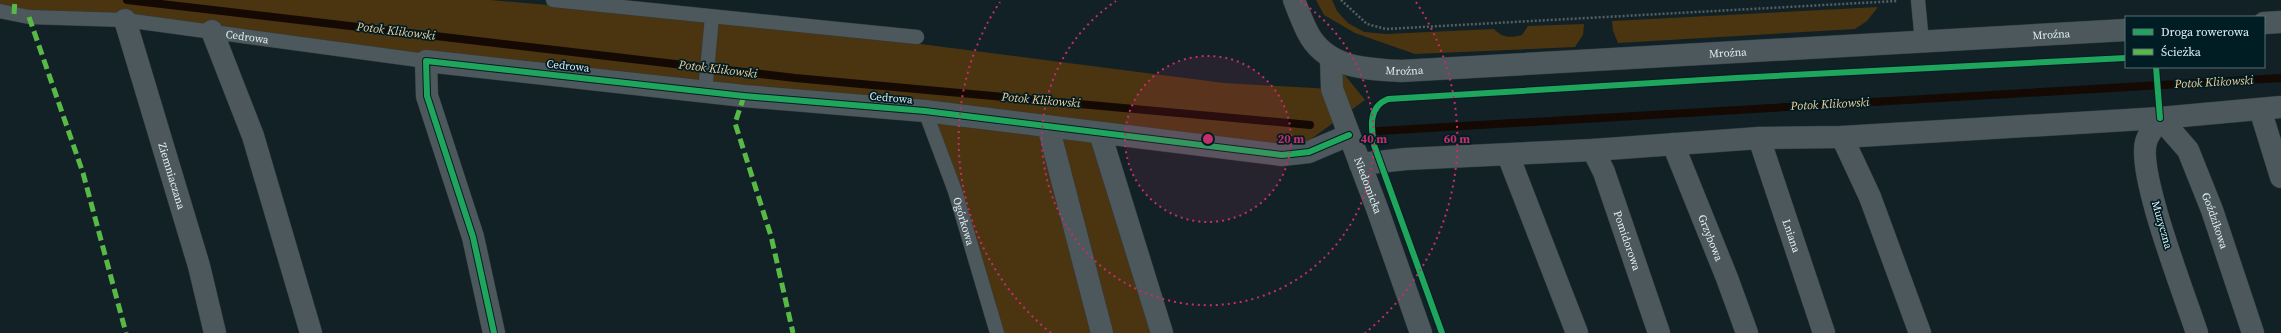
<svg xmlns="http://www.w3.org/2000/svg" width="2281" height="333" font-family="'Source Serif 4',serif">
	<rect width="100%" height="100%" fill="#112126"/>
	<path fill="#4b3410" d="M0 0H490L757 23 1224 83 1331 89V58L1365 100 1311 139 1309 152 1101 133 1162 333H997L925 111 0 11Z
		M1316 0H1332L1337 11 1348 23 1364 32 1386 34 1494 29C1502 38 1511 38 1522 35L1528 26 1584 24 1583 35 1575 47 1415 54 1355 33 1324 15Z
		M1878 7 1867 21 1855 29 1618 43 1613 31 1612 21Z"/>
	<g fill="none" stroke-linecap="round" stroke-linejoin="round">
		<path stroke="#150903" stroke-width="8" d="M127 0 795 78 1310 125
			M1379 131 2281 78"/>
		<g stroke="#313c40" stroke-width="15">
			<g id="service">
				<path d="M553 0 917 37"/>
				<path d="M1918 0 1922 42"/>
				<path id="s1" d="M0 11 29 17 125 20 426 61"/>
				<path d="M705 92 712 17"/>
				<path id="s2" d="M925 111 955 191 997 333"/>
			</g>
		</g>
		<g stroke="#313c40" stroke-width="23">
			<g id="minor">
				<path id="s3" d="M125 20 199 266 215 333"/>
				<path d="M212 31 253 136 311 333"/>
				<path d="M2260 109 2281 177"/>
				<path d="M1048 126 1102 333"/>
				<path d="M1100 133 1162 333"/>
				<path d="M1842 137 1870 197 1920 333"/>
				<path id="s4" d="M1759 138 1824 333"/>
				<path id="s5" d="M1673 144 1727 278 1747 333"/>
				<path id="s6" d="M1593 150 1604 172 1659 333"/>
				<path d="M1508 155 1577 333"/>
				<path d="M1360 164 1406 159 1593 150 1759 138 1842 137 2160 118 2281 107"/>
				<path d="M494 333 473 237 427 96 426 61 744 96 925 111 1282 155 1309 152 1349 135"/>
				<path id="s7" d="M2197 333C2185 296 2137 174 2146 142 2148 134 2156 125 2160 118L2188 150 2212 210 2253 333"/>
			</g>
		</g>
		<g stroke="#313c40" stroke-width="23">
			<g id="tertiary">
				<path id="s8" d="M1331 58 1332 89 1378 211 1421 333"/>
			</g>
		</g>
		<g stroke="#313c40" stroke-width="23">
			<g id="secondary">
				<path id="s9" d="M1294 0C1298 10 1302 21 1307 31 1325 68 1365 69 1401 71L2126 30"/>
				<path d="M2264 23 2281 22"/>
			</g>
		</g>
		<path stroke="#556063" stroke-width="2.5" stroke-dasharray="2 2" stroke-linecap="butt" d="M1341 0 1367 24 1386 29 1897 1"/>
		<use href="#service" stroke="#4d585d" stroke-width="14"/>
		<use href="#minor" stroke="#4d585d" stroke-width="22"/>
		<use href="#tertiary" stroke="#4d585d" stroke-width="22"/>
		<use href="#secondary" stroke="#4d585d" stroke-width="22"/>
		<path stroke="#58b947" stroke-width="5" stroke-dasharray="10 5" stroke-linecap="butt" d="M14 14 15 0
			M29 17 83 173 126 333
			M744 96 735 123 771 236 793 333"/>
		<g stroke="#011d24" stroke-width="8">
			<path id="cycleway" d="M2156 67 2160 118
				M494 333 473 237 427 96 426 61 744 96 925 111 1282 155 1309 152 1349 135
				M1442 333 1374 145C1371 127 1368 107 1388 99L1736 78 2126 58"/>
		</g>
		<use href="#cycleway" stroke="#20a55d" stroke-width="6"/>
	</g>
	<circle cx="1208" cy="139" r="83" fill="#c52e6a" fill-opacity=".12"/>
	<g fill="none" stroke="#c52e6a" stroke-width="2" stroke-dasharray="2 4">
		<circle cx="1208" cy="139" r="83"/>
		<path d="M1300 1A166 166 0 1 1 1116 1"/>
		<path d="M1051 333A249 249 0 0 1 1000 2M1416 2A249 249 0 0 1 1365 333"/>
	</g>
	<g text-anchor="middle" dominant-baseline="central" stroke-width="3.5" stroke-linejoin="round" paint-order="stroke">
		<g font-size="11" fill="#dfeff4" stroke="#011d24">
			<text stroke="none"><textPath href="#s9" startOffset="793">Mroźna</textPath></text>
			<text stroke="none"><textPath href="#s1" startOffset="249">Cedrowa</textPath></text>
			<text stroke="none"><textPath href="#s9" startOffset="469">Mroźna</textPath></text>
			<text transform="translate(568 66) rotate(6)">Cedrowa</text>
			<text stroke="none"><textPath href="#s9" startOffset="145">Mroźna</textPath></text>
			<text transform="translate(891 98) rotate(5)">Cedrowa</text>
			<text stroke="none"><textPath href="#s3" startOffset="163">Ziemniaczana</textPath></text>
			<text stroke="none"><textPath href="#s8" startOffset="134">Niedomicka</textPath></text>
			<text stroke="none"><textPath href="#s2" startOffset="117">Ogórkowa</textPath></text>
			<text stroke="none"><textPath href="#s7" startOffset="345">Goździkowa</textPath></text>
			<text transform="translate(2162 225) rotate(74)">Muzyczna</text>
			<text stroke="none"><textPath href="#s4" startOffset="103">Lniana</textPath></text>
			<text stroke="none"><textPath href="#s5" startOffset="101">Grzybowa</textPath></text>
			<text stroke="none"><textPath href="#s6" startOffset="97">Pomidorowa</textPath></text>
		</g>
		<g font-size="12" font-style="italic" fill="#f8cd99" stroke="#011d24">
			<text transform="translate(396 31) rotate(7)">Potok Klikowski</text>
			<text transform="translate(718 69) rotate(7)">Potok Klikowski</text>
			<text transform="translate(2214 82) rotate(-3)">Potok Klikowski</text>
			<text transform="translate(1041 100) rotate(5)">Potok Klikowski</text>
			<text transform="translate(1830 104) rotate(-3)">Potok Klikowski</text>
		</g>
	</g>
	<circle cx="1208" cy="139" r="6" fill="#c52e6a" stroke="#011d24" stroke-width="2"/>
	<g font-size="12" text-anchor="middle" font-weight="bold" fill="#c52e6a" stroke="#011d24" stroke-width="3.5" stroke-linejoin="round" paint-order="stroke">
		<text x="1291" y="143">20 m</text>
		<text x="1374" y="143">40 m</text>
		<text x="1457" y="143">60 m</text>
	</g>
	<rect x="2125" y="16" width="140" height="52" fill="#011d24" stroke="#5a7177"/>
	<rect x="2133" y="29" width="20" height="6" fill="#20a55d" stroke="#5a7177"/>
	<text x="2161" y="36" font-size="12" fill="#dfeff4">Droga rowerowa</text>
	<rect x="2133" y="49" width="20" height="6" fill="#58b947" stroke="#5a7177"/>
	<text x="2161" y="56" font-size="12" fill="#dfeff4">Ścieżka</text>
</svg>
